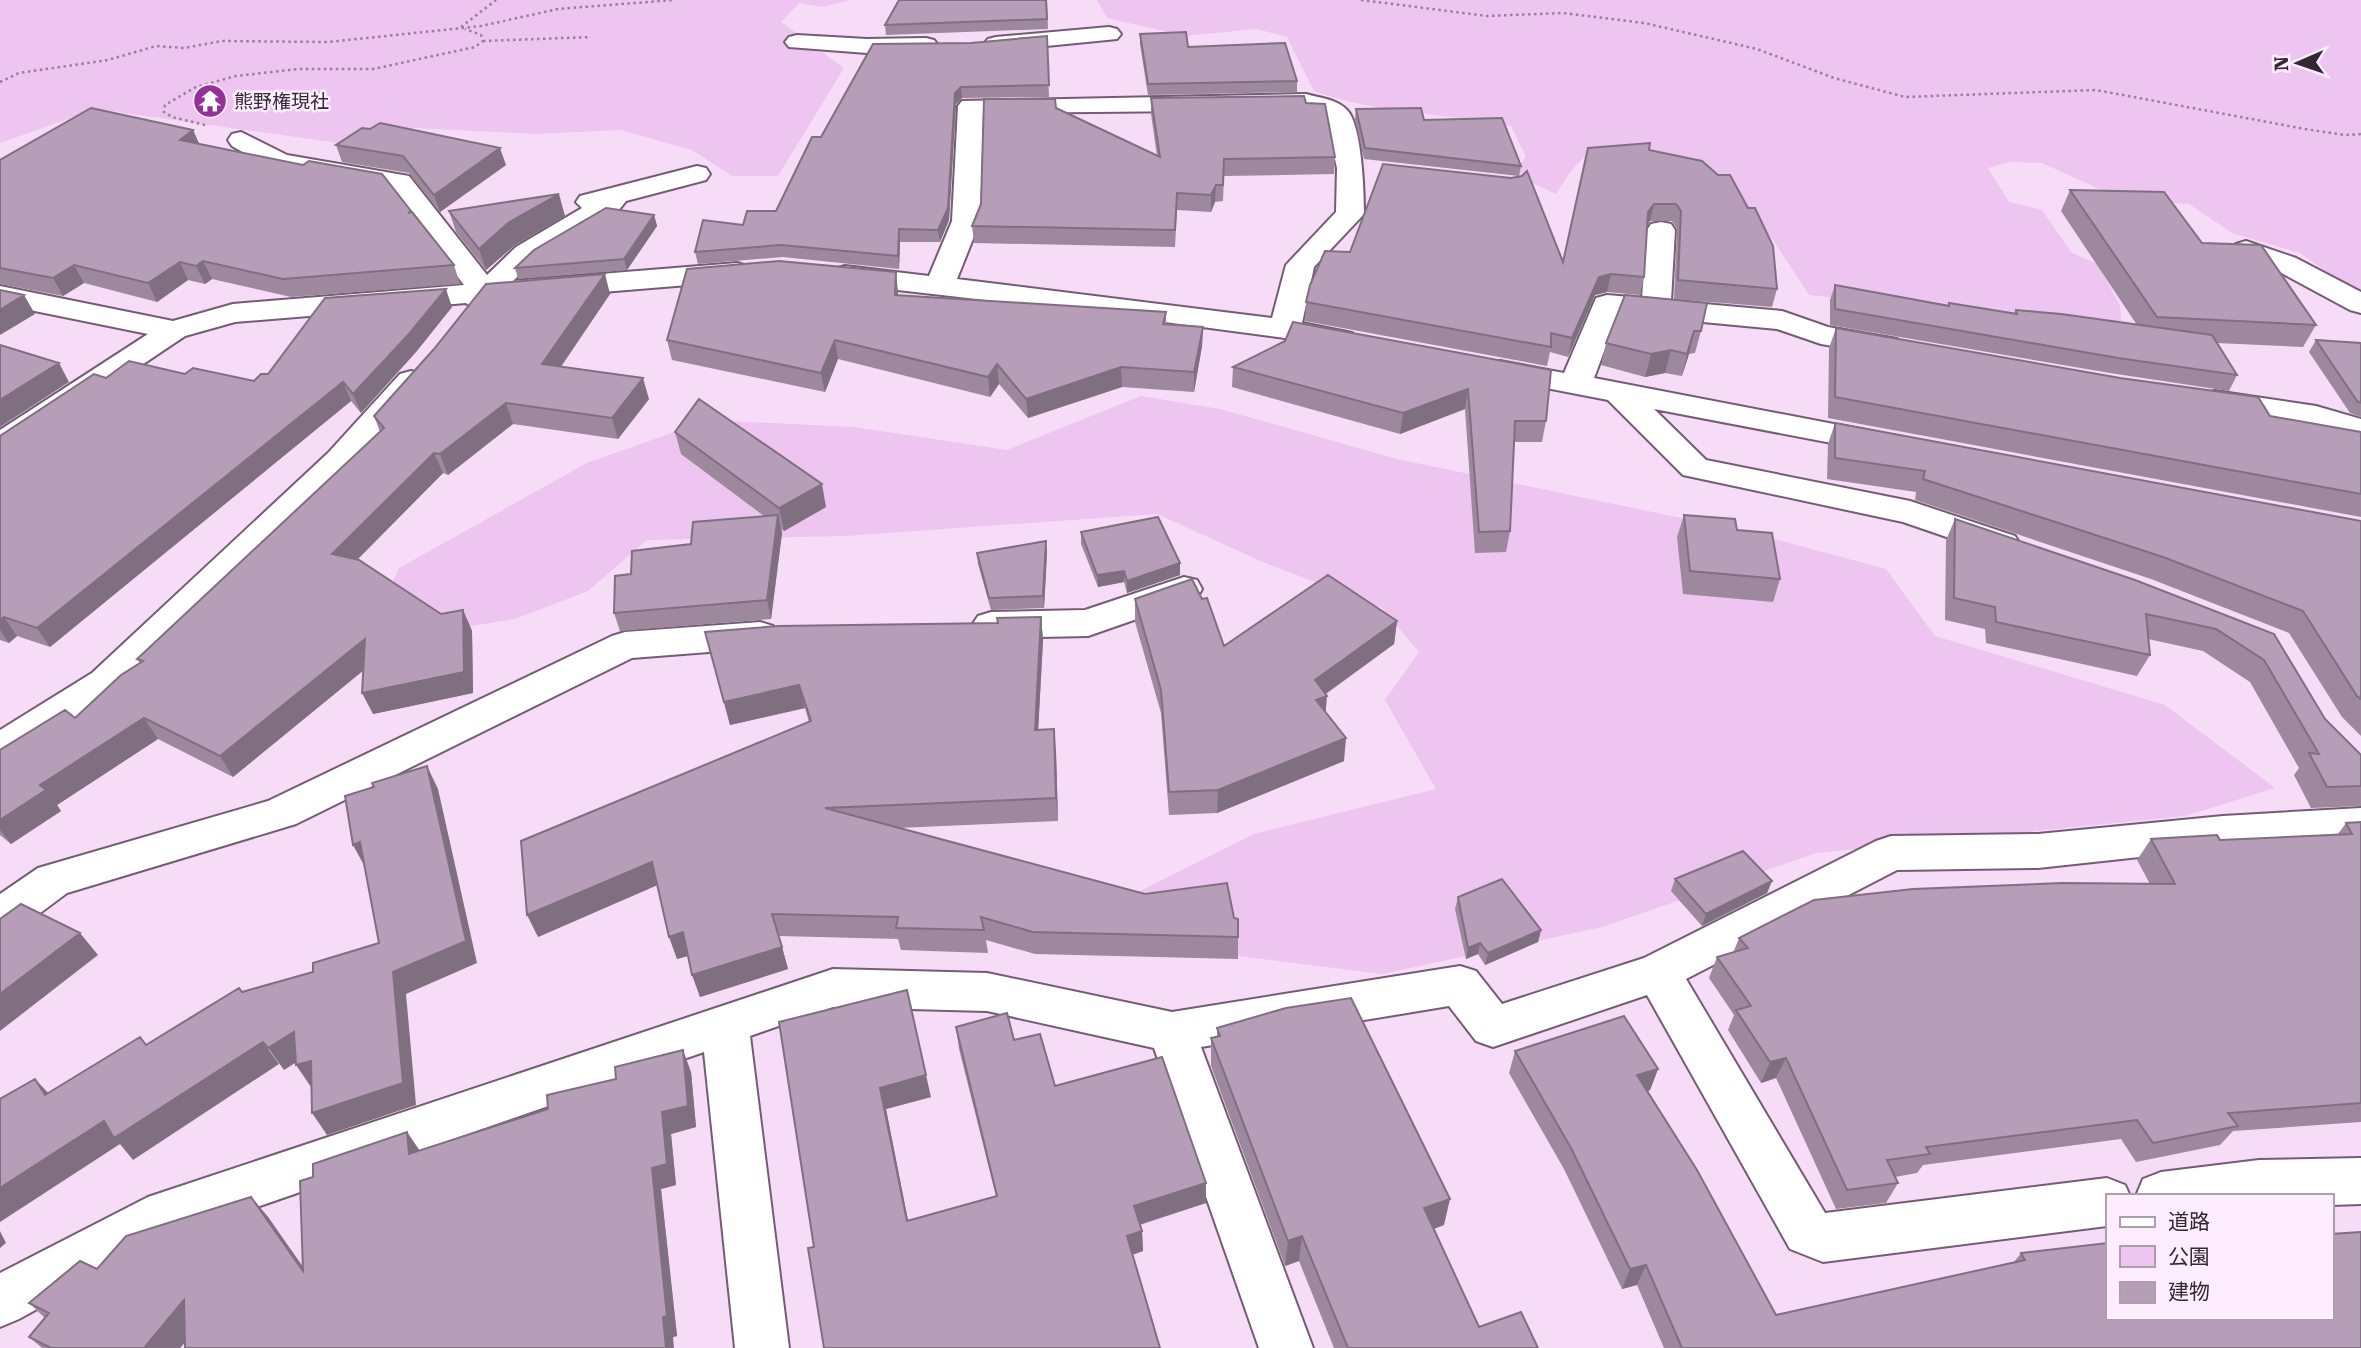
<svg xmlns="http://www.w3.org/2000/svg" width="2361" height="1348" font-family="'Roboto Serif','Noto Sans JP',serif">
	<rect width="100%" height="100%" fill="#f7dcf8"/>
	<path fill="#eec4f0" d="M0 0H850L822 7 799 3 781 22 844 68 778 176H732L692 150 620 130 536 134 416 128 339 143 96 109 0 143Z
		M1097 0H2361V297L2300 253 2232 233 2189 204 2119 198 2042 163 2009 162 1988 168 2009 202 2042 210 2072 253 2098 264 2120 306 2122 329 1809 295 1773 240 1745 207 1612 149 1584 157 1570 172 1556 194 1513 174 1526 157 1511 126C1446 113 1377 114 1314 91L1287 37 1257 29 1185 36 1107 18Z
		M1141 396 1220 409 1397 459 1744 531 1886 569 1935 636 2165 705 2275 788 2185 816 1816 853 1602 927 1382 974 1056 933 1254 834 1436 789 1385 700 1419 652 1382 608 1263 562 1157 514 846 536 647 540 588 591 515 619 415 635 380 610 399 568 587 463 708 420 854 427 1007 450Z"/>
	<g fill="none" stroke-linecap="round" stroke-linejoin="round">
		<g stroke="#735c74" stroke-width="4">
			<path id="minor" d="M1109 27 1117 29 1121 34 1117 39 996 51 988 49 984 44 988 39 996 37Z
				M797 35 867 39 926 38 934 40 938 45 934 50 926 52 867 53 789 47 785 42 789 37Z
				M1306 94C1320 98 1337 99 1347 110 1362 125 1364 192 1364 214L1314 267 1302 323 1352 333 1356 340 1352 347 1341 349 1285 338 1089 312 845 284 835 281 830 275 835 269 845 266 929 276 952 221 958 106 962 101ZM1306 110 1326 118 1337 168 1336 212 1286 265 1272 318 957 279 980 221 983 113Z
				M241 132 287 155 409 176 487 275 516 247 582 208 576 202 580 196 697 166 706 168 710 174 706 180 626 201 618 211 536 259 513 281 737 263 747 266 752 272 747 278 737 281 493 301C486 308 474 310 466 303L235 322 185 336 12 452 0 455V430L148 334 0 304V286L173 321 233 304 464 285 390 189 271 168 232 146 228 140 232 134Z
				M1661 222 1671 224 1675 230 1671 301 1782 311 1828 327 1897 339 1901 346 1897 353 1886 355 1821 344 1777 329 1618 314 1594 378 1896 436 1901 443 1896 450 1884 453 1654 409 1706 460 1910 501 2015 536 2020 544 2015 552 2002 556 1903 522 1683 475 1608 400 1489 377 1484 370 1489 363 1500 361 1564 373 1596 298 1607 295 1642 298 1647 230 1651 224Z
				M2246 241 2296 258 2361 292V313L2350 310 2276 270 2236 256 2232 250 2236 244Z
				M411 371 422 374 427 381 352 467 120 693 14 760 0 764V730L92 673 328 453 400 374Z
				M2215 391 2316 406 2361 419V440L2311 425 2204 408 2199 401 2204 394Z
				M1184 577 1197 580 1202 589 1197 598 1088 636 991 638 978 634 972 625 978 616 991 612 1085 610Z
				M760 622 773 626 779 635 773 644 760 648 632 658 296 824 67 893 16 931 0 936V894L38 868 268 801 612 636 625 632Z
				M2361 808V840L2223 848 2038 868 1897 870 1686 979 1825 1213 2107 1178 2125 1185 2130 1196H2107V1226L1823 1262 1790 1249 1647 995 1493 1047 1476 1041 1449 1006 1201 1047 1313 1348H1259L1154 1048 987 1011 833 1007 750 1036 789 1348H735L704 1052 162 1240 19 1319 0 1327V1273L148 1197 833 969 987 973 1172 1012 1460 966 1476 971 1502 1004 1644 958 1876 841 1891 836 2038 834 2223 816Z
				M2361 1158V1204L2331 1205V1196H2136L2143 1179 2161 1172 2259 1160Z"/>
		</g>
		<path stroke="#948195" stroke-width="2.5" stroke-dasharray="2.5 3.5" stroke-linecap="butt" d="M1361 0 1487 16 1563 13 1644 23 1757 49 1834 78 1905 97 2096 90 2305 129 2345 135 2361 134
			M461 27 496 0
			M483 41 591 37
			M0 82 19 73 108 60 156 46 184 48 222 41 328 42 481 26 558 9 673 0
			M205 125 172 117 164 112 165 105 196 87 236 76 298 69H373L475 47 483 41 481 35 465 29"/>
		<use href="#minor" fill="#fff" fill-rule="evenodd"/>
	</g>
	<path fill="#9d889e" d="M1047 0 1048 29 886 35 885 25Z
		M1140 34 1188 47 1297 81V92L1148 95 1140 44Z
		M1047 36 1049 97 962 98 956 104 949 220 940 242H900L899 269 783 257 698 264 695 252 743 225 776 211 821 137 971 43Z
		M1151 98 1306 103 1335 157 1334 174 1224 176 1223 201 1215 202 1211 212 1177 210 1175 247 974 243 972 226 1056 108 1157 156 1151 114Z
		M1356 109 1424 120 1521 166 1519 176 1364 159 1355 119Z
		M370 129 506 165 440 212 409 173 342 162 336 145Z
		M193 130 199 144 411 211 454 265 460 284 291 297 212 279 205 284 188 280 157 302 84 283 63 296 0 284V160Z
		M1649 150 1777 289 1772 307 1674 299 1677 229 1672 221H1650L1647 226 1644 277 1640 295 1607 292 1595 295 1568 357 1550 352 1547 366 1305 321 1306 302 1563 262Z
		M2070 190 2202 243 2316 325 2303 347 2217 343 2237 375 2229 391 2110 373 1830 325V300L1835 285 1948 305 1949 303 2014 314 2016 310 2137 325 2061 211Z
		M449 211 565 216 515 245 486 270 456 232Z
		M654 215 657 226 627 270 518 279 515 268Z
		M898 292V295L1166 312V324L1203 327 1202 346 1194 392 1122 387 1028 418 999 384 990 397 838 359 825 392 672 360 667 340Z
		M610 294 561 367 649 399 618 439 513 424 448 475 443 473 357 560 441 614 463 610 472 631 473 693 373 714 364 670 233 777 158 739 57 805 61 811 11 844 0 835V750L75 718 140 663 137 659 380 432 374 416Z
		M1625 295 1701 331 1695 353 1689 354 1682 376 1665 373 1645 377 1601 365 1606 343Z
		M452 307 416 352 361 413 351 401 50 647 17 636 9 643 0 640V436L106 378 185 374 254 381 268 374Z
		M1293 322 1546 421 1542 442H1514L1510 531 1506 552 1475 553 1465 409 1400 434 1232 387 1233 367 1285 341Z
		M1836 328 2270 416 2361 432V517L1828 418 1829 348Z
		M2316 340 2361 343V417L2350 413 2309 352Z
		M1835 423 2361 521V736L2342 717 2289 633 2151 579 1915 500 1916 492 1827 479 1828 444Z
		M675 432 826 507 784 531 781 529 782 533 771 619 620 631 614 613 691 544 764 516 681 454Z
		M1684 515 1737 530 1780 579 1773 602 1683 594 1677 537Z
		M1955 519 2274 634 2325 719 2361 755V806L2311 808 2294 775 2299 768 2250 682 2203 651 2148 639 2150 655 2137 676 1986 643 1985 629 1945 620 1946 540Z
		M1081 532 1180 575 1127 593 1124 582 1098 587 1081 544Z
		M1046 541 1047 553 1044 608 991 610 978 564 977 553Z
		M1135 599 1224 646 1397 621 1394 644 1326 694V712L1344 761 1217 813 1169 815 1161 713 1135 622Z
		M1041 617 1043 640 1038 730 1056 752 1058 821 898 828 1238 937V959L1035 954 986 940 988 953 901 950 898 939 779 936 788 969 700 997 688 956 677 959 657 885 538 937 809 722 805 708 730 725 705 632 997 623V618Z
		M2361 822V1122L2233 1131 2220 1145 2136 1162 2121 1139 1923 1165 1917 1173 1895 1177 1898 1183 1886 1203 1836 1209 1776 1078 1761 1083 1728 1030 1734 1015 1709 978 1717 957 1733 953 1739 938 2150 884 2137 860 2151 839 2220 840 2338 834 2346 823Z
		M1675 879 1772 881 1767 893 1702 926 1671 891Z
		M1458 897 1541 930 1538 942 1485 965 1478 954 1466 959 1455 909Z
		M779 1022 931 1097 886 1109 908 1221 996 1196 959 1049 956 1027 1014 1040 1055 1086 1206 1183V1203L1140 1225 1142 1231 1143 1251 1132 1255 814 1247Z
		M1217 1028 1444 1225 1434 1229 1479 1327 1538 1348H1334L1299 1261 1285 1266 1211 1066V1038L1217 1037Z
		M1515 1051 1658 1069 1650 1090 1648 1091 1776 1315 2014 1262 2021 1253 2361 1348H1664L1637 1285 1622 1289 1564 1169 1509 1073Z
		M691 1072 696 1127 671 1134 676 1185 661 1189 677 1336 673 1337 185 1342 180 1348H42L29 1337 45 1318 29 1303 97 1269 251 1197 268 1217 303 1268 313 1177 407 1132 420 1151Z"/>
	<path fill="#806f81" d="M961 87 962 98 956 104 949 220 940 242 938 230 955 93Z
		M193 130 201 148 180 140Z
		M500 148 506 165 440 212 434 195Z
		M1216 185 1215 202 1211 212V195Z
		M559 194 565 216 515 245 486 270 479 249 508 223Z
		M1654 204 1650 221 1644 230 1648 212Z
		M654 215 657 226 627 270 624 259Z
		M899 229 900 242 899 269 898 256Z
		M203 261 212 279 205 284 196 266Z
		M180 262 188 280 157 302 148 283Z
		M74 265 84 283 63 296 53 278Z
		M896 272 898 292 897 314 895 295Z
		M605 274 610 294 548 385 542 364Z
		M1611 274 1607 292 1595 295 1568 357 1572 338 1599 277Z
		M446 289 452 307 416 352 361 413 353 394Z
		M24 295 35 314 0 335V310Z
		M1203 327 1202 346 1194 392V372Z
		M1694 331 1689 354 1682 376 1687 354Z
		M835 340 838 359 825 392 821 373Z
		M1671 350 1665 373 1645 377 1651 354Z
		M59 363 69 382 0 427V400Z
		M997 364 999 384 990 397 988 377Z
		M1121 367 1122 387 1028 418 1026 399Z
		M643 378 649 399 618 439 612 418Z
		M343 382 351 401 50 647 37 628Z
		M1468 389 1465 409 1400 434 1403 413Z
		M506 403 513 424 448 475 440 454Z
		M434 453 443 473 342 575 332 554Z
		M822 484 826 507 784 531 779 508Z
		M778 515 782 533 771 619 767 600Z
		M1046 541 1047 553 1044 608 1043 596Z
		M1180 563V575L1127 593V581Z
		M1124 571V582L1098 587 1097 575Z
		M463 610 472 631 473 693 373 714 362 693Z
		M4 617 17 636 9 643 0 630V620Z
		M1041 617 1043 640 1037 753 1035 730Z
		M1397 621 1394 644 1318 699 1327 696 1325 719 1314 723 1315 680Z
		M365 639 376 660 233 777 220 756Z
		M799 685 805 708 730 725 724 702Z
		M144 718 158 739 57 805 61 811 11 844 0 830V820L40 785Z
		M1054 729 1056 752 1058 821 1056 798Z
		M1346 738 1344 761 1217 813 1218 790Z
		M427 766 438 789 477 963 406 994 416 1105 327 1135 312 1113 393 972Z
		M360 842 365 867 353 845Z
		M652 862 660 884 538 937 527 915Z
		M1772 881 1767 893 1702 926 1706 914Z
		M1541 930 1538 942 1485 965 1488 953Z
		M683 932 691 955 677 959 669 937Z
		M80 933 98 955 0 1031V994Z
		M1480 943 1478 954 1466 959 1468 948Z
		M782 947 788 969 700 997 692 975Z
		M294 1032 309 1054 284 1070 268 1048Z
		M263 1042 279 1064 133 1160 120 1144 0 1222V1188L104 1121Z
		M683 1050 691 1072 696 1127 671 1134 676 1185 661 1189 677 1336 673 1337 674 1348H666L663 1317 652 1168 662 1112Z
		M1786 1058 1776 1078 1761 1083 1770 1062Z
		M311 1061 326 1082 311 1087 296 1065Z
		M1658 1069 1650 1090 1629 1096 1637 1075Z
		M926 1075 931 1097 886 1109 912 1241 880 1088Z
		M35 1079 55 1100 45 1095Z
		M407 1132 421 1153 409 1154Z
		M1206 1183V1203L1134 1226V1206Z
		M251 1197 268 1217 320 1291 303 1271Z
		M1450 1199 1444 1225 1418 1234 1424 1208Z
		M0 1231 6 1243 0 1248Z
		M1142 1231 1143 1251 1128 1256 1127 1236Z
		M1302 1236 1299 1261 1285 1266 1288 1241Z
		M1646 1265 1637 1285 1622 1289 1630 1269Z
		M184 1300 203 1320 180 1348H144Z"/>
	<path fill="#b79eb8" stroke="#806f81" stroke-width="2" d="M899 0H1046L1047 19 885 25Z
		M1186 32 1188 47 1285 43 1297 81 1148 84 1140 34Z
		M1047 36 1049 85 961 87 955 93 948 208 938 230 899 229 898 256 781 245 695 252 703 220 743 225 747 211H776L812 137H821L873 44 971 43Z
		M1304 96 1306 103 1325 104 1335 157 1224 159 1223 185H1216L1211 195 1177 193 1175 230 972 226 981 204 984 99H1055L1056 108 1160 157 1151 98Z
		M91 108 193 130 180 140 303 165 309 161 382 174 411 211 408 213 412 212 454 265 283 279 203 261 196 266 180 262 148 283 74 265 53 278 0 268V160Z
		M1421 108 1424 120 1502 118 1521 166 1365 148 1356 109Z
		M380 123 500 148 434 195 403 156 336 145 362 128 370 129Z
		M1650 143 1649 150 1702 161 1718 175H1730L1748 208H1755L1773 246 1777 289 1678 280 1681 211 1676 204H1654L1648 212 1644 277 1611 274 1599 277 1572 338 1551 333V347L1306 302 1310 285 1325 251 1350 252 1383 164 1511 178 1522 176 1527 171 1563 262 1588 148Z
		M2070 190 2164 192 2202 243 2261 245 2316 325 2157 317Z
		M559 194 508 223 479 249 449 211Z
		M606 208 654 215 624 259 515 268 534 250Z
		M779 261 896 272 895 295 1166 312 1163 324 1203 327 1194 372 1121 367 1026 399 997 364 988 377 835 340 821 373 667 340 687 269Z
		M605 274 542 364 643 378 612 418 506 403 440 454 434 453 332 554 359 560 441 614 463 610 464 672 362 693 365 639 220 756 144 718 40 785 46 790 0 820V750L65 710 75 718 121 675 143 661 137 659 384 428 374 416 434 349 486 284Z
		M1835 285 1949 306V303L2017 314 2016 310 2061 314 2212 335 2237 375 2118 358 1835 309Z
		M446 289 409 334 353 394 343 382 37 628 4 617 0 620V436L94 374 106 378 129 361 185 374 193 368 254 381 261 374H268L325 298Z
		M0 290 24 295 0 310Z
		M1625 295 1707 303 1701 331H1694L1687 354 1671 350 1651 354 1606 343Z
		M1293 322 1551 370 1546 421H1515L1510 531 1479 532 1468 389 1403 413 1233 367 1285 341Z
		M1836 328 2120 378 2258 397 2270 416 2361 432V494L1835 397Z
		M2316 340 2361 343V403L2357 401Z
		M0 345 59 363 0 400Z
		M699 399 822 484 779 508 675 432Z
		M1835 423 2361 521V699L2357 696 2303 611 2163 557 1923 479 1925 471 1835 458Z
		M778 515 767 600 614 613 615 576 631 574 632 551 691 544 693 522Z
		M1684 515 1735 519 1737 530 1772 533 1780 579 1690 571Z
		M1158 517 1180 563 1127 581 1124 571 1097 575 1081 532Z
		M1955 519 2135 580 2274 634 2325 719 2361 755V786L2327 787 2309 753 2319 754 2264 660 2216 629 2146 614 2150 655 1996 622 1995 607 1954 598Z
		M1046 541 1043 596 989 598 977 553Z
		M1328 575 1397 621 1315 680 1327 696 1316 700 1346 738 1218 790 1169 792 1161 690 1135 599 1192 579 1202 599 1207 598 1224 646Z
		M1041 617 1035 730 1054 729 1056 798 825 808 1145 894 1227 883 1234 918 1238 919V937L1033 932 981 917 984 930 896 928 898 917 772 914 782 947 692 975 683 932 669 937 652 862 527 915 521 841 811 721 799 685 724 702 705 632 778 626 998 623 997 618Z
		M427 766 466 941 393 972 403 1083 312 1113 311 1061 296 1065 294 1032 268 1048 263 1042 114 1138 104 1121 0 1188V1099L35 1079 45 1095 140 1037 146 1045 239 988 242 992 313 972V963L379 943 360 842 353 845 345 796 374 787 372 783Z
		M2361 822V1103L2228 1113 2238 1126 2153 1143 2137 1120 1926 1147 1930 1154 1887 1160 1898 1183 1847 1190 1786 1058 1770 1062 1736 1010 1751 1006 1717 957 1748 948 1739 938 1814 900 1913 889 2062 883 2175 884 2151 839 2217 835 2220 840 2352 834 2346 823Z
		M1743 851 1772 881 1706 914 1675 879Z
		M1502 879 1541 930 1488 953 1480 943 1468 948 1458 897Z
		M21 904 80 933 0 994V919Z
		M907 990 926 1075 880 1088 907 1221 997 1196 956 1027 1007 1013 1014 1040 1040 1034 1055 1086 1162 1057 1206 1183 1134 1206 1142 1231 1127 1236 1160 1348H824L808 1248 814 1247 779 1022Z
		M1351 998 1450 1199 1424 1208 1479 1327 1521 1312 1538 1348H1348L1302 1236 1288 1241 1211 1038 1220 1036 1217 1028 1286 1008Z
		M1624 1016 1658 1069 1637 1075 1697 1170 1776 1315 2025 1260 2021 1253 2107 1243V1318H2331V1234L2361 1232V1348H1682L1646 1265 1630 1269 1571 1148 1515 1051Z
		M683 1050 688 1106 662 1112 667 1164 652 1168 667 1316 663 1317 666 1348H185L184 1300 144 1348H51L29 1337 49 1313 29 1303 80 1261 97 1269 126 1236 251 1197 303 1271 300 1181 313 1177V1164L407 1132 409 1154 548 1109 547 1095 616 1079 615 1067Z"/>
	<defs>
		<g id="temple-disc" transform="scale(1.75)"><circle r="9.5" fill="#923199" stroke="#feedfe"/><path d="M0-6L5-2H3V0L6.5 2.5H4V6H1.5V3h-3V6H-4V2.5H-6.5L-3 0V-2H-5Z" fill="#fff"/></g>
	</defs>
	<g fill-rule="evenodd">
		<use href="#temple-disc" x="210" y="101"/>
	</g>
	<g text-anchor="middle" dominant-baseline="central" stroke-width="5" stroke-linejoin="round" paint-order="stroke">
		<g font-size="19" fill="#322833" stroke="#feedfe" text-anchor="start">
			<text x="234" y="101">熊野権現社</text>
		</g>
	</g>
	<rect x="2106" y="1194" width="228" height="126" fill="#feedfe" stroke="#ac9ead" stroke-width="2"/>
	<rect x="2120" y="1217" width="35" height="10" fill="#ffffff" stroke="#ac9ead" stroke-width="2"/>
	<text x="2168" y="1229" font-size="21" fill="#322833">道路</text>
	<rect x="2120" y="1246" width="35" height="21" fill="#eec4f0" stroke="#ac9ead" stroke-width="2"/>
	<text x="2168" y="1264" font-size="21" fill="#322833">公園</text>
	<rect x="2120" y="1282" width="35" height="21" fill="#b79eb8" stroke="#ac9ead" stroke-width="2"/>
	<text x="2168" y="1299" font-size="21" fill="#322833">建物</text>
	<g transform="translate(2298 63) rotate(268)" stroke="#feedfe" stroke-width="5" paint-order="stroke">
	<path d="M0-5L12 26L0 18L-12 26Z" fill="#322833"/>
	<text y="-10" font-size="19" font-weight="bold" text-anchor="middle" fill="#322833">N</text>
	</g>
</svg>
